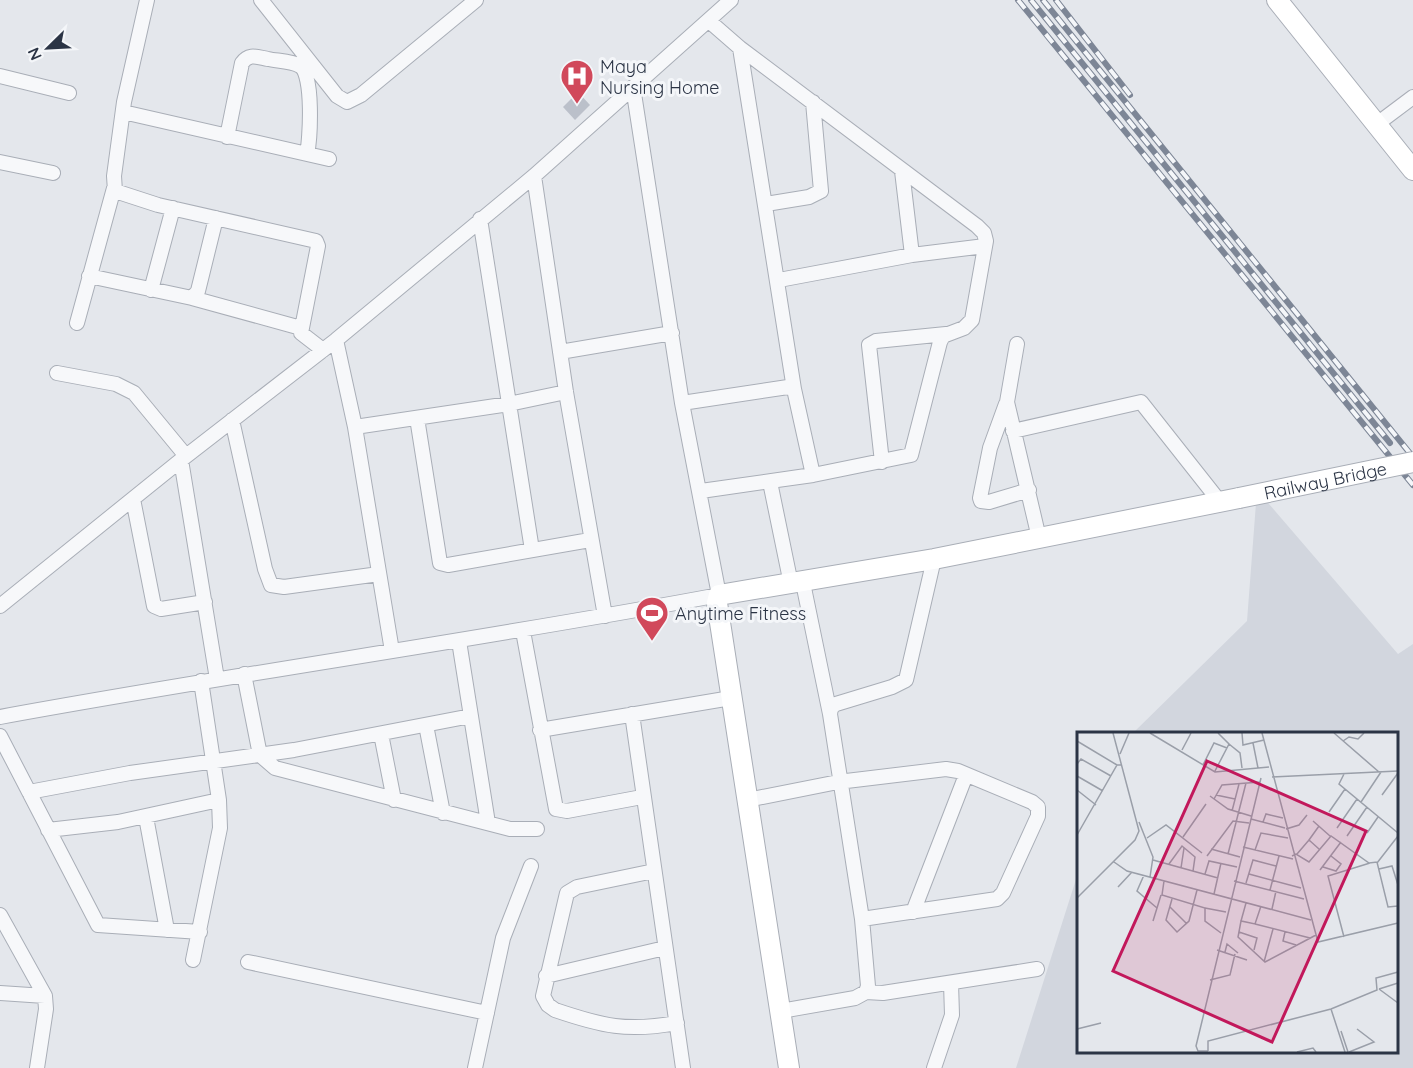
<svg xmlns="http://www.w3.org/2000/svg" width="1413" height="1068" font-family="Quicksand,sans-serif">
	<rect width="100%" height="100%" fill="#e4e7ec"/>
	<path fill="#d2d6de" d="M1257 490 1398 654 1413 644V1068H1016L1078 873V1052H1396V734L1133 733 1247 621Z"/>
	<path fill="#bbc0ca" d="M578 92 590 105 575 120 563 107Z"/>
	<g fill="none" stroke-linecap="round" stroke-linejoin="round">
		<g stroke="#a9aeb7" stroke-width="16">
			<path id="street" d="M147 0 124 102 114 176 115 191 158 205 316 241 318 246 301 333 323 350
				M261 0 337 96 347 102 361 95 476 0
				M740 48 794 389
				M0 76 69 93
				M123 112 329 159
				M1377 124 1413 97
				M227 137 242 63C249 53 257 57 268 59 277 61 292 61 300 66 314 74 310 140 307 154
				M0 162 53 173
				M902 171 912 255
				M534 176 566 392 605 616
				M766 204 809 197 821 191 813 102
				M480 219 532 550
				M89 276 192 298 198 291 216 218
				M779 280 912 255 985 246
				M151 290 173 208
				M192 298 301 328
				M77 323 114 188
				M336 340 355 427 392 651
				M1017 344 1007 402 1039 538
				M560 352 672 333
				M57 373 116 384 134 393 186 456
				M682 403 788 387 794 389 813 475 911 455 940 342 943 336 964 328 972 320 986 241 984 233 977 226 740 48 709 21
				M1006 404 990 448 980 498 981 501 989 502 1029 490
				M417 418 440 563 448 565 590 540
				M232 420 265 569 271 585 284 587 379 574
				M355 427 509 404 566 392
				M1013 431 1141 402 1220 502
				M181 460 217 679
				M882 462 869 345 876 341 946 334
				M770 482 791 584
				M701 491 813 475
				M133 499 154 606 161 609 205 602
				M803 583 830 714
				M0 606 181 460 336 340 534 176 731 0
				M523 631 556 809 567 811 642 797
				M459 641 488 823
				M244 674 260 755 275 768 510 829H537
				M632 714 683 1068
				M0 717C239 673 480 640 719 595L682 403 633 87
				M426 725 443 813
				M540 730 731 698
				M381 734 394 800
				M0 736 98 925 200 932
				M29 792 130 773 294 750 471 716
				M747 800 838 782 946 769 958 771 1032 802 1038 807V816L1003 893 997 899 862 919
				M146 817 167 930
				M48 830 118 822 219 800
				M654 871 577 887 567 893 543 996 548 1005 555 1010C602 1026 627 1032 677 1023
				M913 912 966 775
				M0 915 45 996 46 1009 37 1068
				M193 960 220 828 219 800 201 681
				M248 962 487 1013
				M546 976 665 948
				M866 992 883 993 1037 969
				M0 993 45 996
				M781 1011 855 998 866 992 868 986 862 919 830 714 831 708 836 704 892 687 906 680 934 559
				M475 1068 503 938 531 866
				M934 1068 952 1015 951 983"/>
		</g>
		<g stroke="#a9aeb7" stroke-width="22">
			<path id="secondary" d="M1277 0 1413 170
				M789 1068 717 603 719 595 934 559 1239 498"/>
		</g>
		<use href="#street" stroke="#f7f8fa" stroke-width="14"/>
		<use href="#secondary" stroke="#fff" stroke-width="20"/>
		<g stroke="#7d8696" stroke-width="6">
			<path id="rail" d="M1018 0 1413 485
				M1031 0 1390 443
				M1043 0 1413 457
				M1056 0 1130 95"/>
		</g>
		<use href="#rail" stroke="#f4f6f9" stroke-width="4" stroke-dasharray="11" stroke-linecap="butt"/>
		<g stroke="#a9aeb7" stroke-width="22" stroke-linecap="butt">
			<g id="secondary-bridge">
				<path id="s1" d="M1239 498 1413 462"/>
			</g>
		</g>
		<use href="#secondary-bridge" stroke="#fff" stroke-width="20"/>
	</g>
	<defs>
		<g id="hospital-pin" transform="scale(1.725)"><path d="M0 17L-7.5 6A9.5 9.5 0 1 1 7.5 6Z" fill="#d1495b" stroke="#f4f6f9"/><path d="M-5-5h3v3.5h4V-5h3V5h-3V1.5h-4V5h-3Z" fill="#fff"/></g>
		<g id="stadium-pin" transform="scale(1.725)"><path d="M0 17L-7.5 6A9.5 9.5 0 1 1 7.5 6Z" fill="#d1495b" stroke="#f4f6f9"/><path d="M0-5a6.5 5 0 1 0 0 10a6.5 5 0 1 0 0-10ZM-3.5-1.8h7v3.6h-7Z" fill="#fff"/></g>
	</defs>
	<g fill-rule="evenodd">
		<use href="#hospital-pin" x="577" y="76"/>
		<use href="#stadium-pin" x="652" y="613"/>
	</g>
	<g text-anchor="middle" dominant-baseline="central" stroke-width="6" stroke-linejoin="round" paint-order="stroke">
		<g font-size="18" fill="#2b3445" stroke="#f4f6f9" text-anchor="start">
			<text x="600" y="66">Maya<tspan x="600" dy="21">Nursing Home</tspan></text>
			<text x="675" y="613">Anytime Fitness</text>
		</g>
		<g font-size="18" fill="#2b3445" stroke="#f4f6f9">
			<text stroke="none"><textPath href="#s1" startOffset="88">Railway Bridge</textPath></text>
		</g>
	</g>
	<g transform="translate(1077 732)">
		<rect width="321" height="321" fill="#e4e7ec"/>
		<path fill="none" stroke="#9a9fa9" stroke-width="1.5" d="M73 1 138 40 192 35M165 1 166 13 187 8M185 1 241 210 321 191M257 1 302 40M0 9 40 33M266 9 272 5 281 7 287 1M176 11 181 36M152 12 163 21 165 36M105 18 114 1M43 22 52 1M0 32 4 27 34 44M126 33 137 11 150 16M138 39 152 12 141 1M267 42 262 52 321 101M0 44 26 59M195 45 321 39M0 58 19 73M139 63 158 67M305 63 321 41M133 64 151 77 174 84M137 67 145 53 183 50M284 70 304 40M155 79 162 52M252 80 268 57M174 87 208 96M236 89 253 104M62 90 76 125 73 145M186 90 189 82 206 86M242 94 232 108 242 117M260 96 280 67M209 97 222 93 230 83M290 101 301 85M0 103 40 33H44M270 104 290 75M106 105 129 72M70 106 89 93 125 121M166 115 216 127M134 117 163 125M178 118 184 101 211 106M151 122 169 51M220 122 232 108M130 124 156 89 172 91M215 124 219 122 232 130 254 104 292 131 300 130 311 175 321 174M76 128 141 146M37 130 50 139 234 188M300 131 321 104M92 132 105 114 118 125 116 139M246 135 259 139 264 132 254 124M104 136 107 116M302 137 315 134 321 153M243 138 264 110M128 142 132 129 160 135M172 142 224 156M67 143 60 159 80 176M87 149 85 163 128 176V189L144 201M157 149 227 167M169 151 176 128 199 134M41 155 55 140M193 158 202 124M137 162 144 131M0 166 58 108 62 99 36 1M95 167 89 188 100 200 112 189 120 158M184 174 178 192 164 189 161 205 188 230 239 203M93 175 110 192M128 176 149 180M195 177 199 159M76 189 84 163M164 189 169 171M178 192 233 206M162 200 180 206 177 218M208 200 206 209 219 213M267 205 251 144 293 131M140 218 170 228M148 220 150 212 161 221M187 230 196 197M133 248 153 243 158 222M302 257 321 271M302 257 321 251M254 277 268 320M0 297 24 291M264 299 271 320M131 319H121L119 314 184 46M131 319V309L254 277 300 258 299 246 321 240M220 320 236 316 239 320M272 320 297 310 280 297"/>
		<path fill="#c2185b" fill-opacity="0.15" stroke="#c2185b" stroke-width="3" d="M130 29 289 99 195 310 36 239Z"/>
		<rect width="321" height="321" fill="none" stroke="#2b3445" stroke-width="3"/>
	</g>
	<g transform="translate(48 48) rotate(246)" stroke="#f4f6f9" stroke-width="4.5" paint-order="stroke">
	<path d="M0-4.5L10 22L0 15L-10 22Z" fill="#2b3445"/>
	<text y="-9" font-size="16" font-weight="bold" text-anchor="middle" fill="#2b3445">N</text>
	</g>
</svg>
